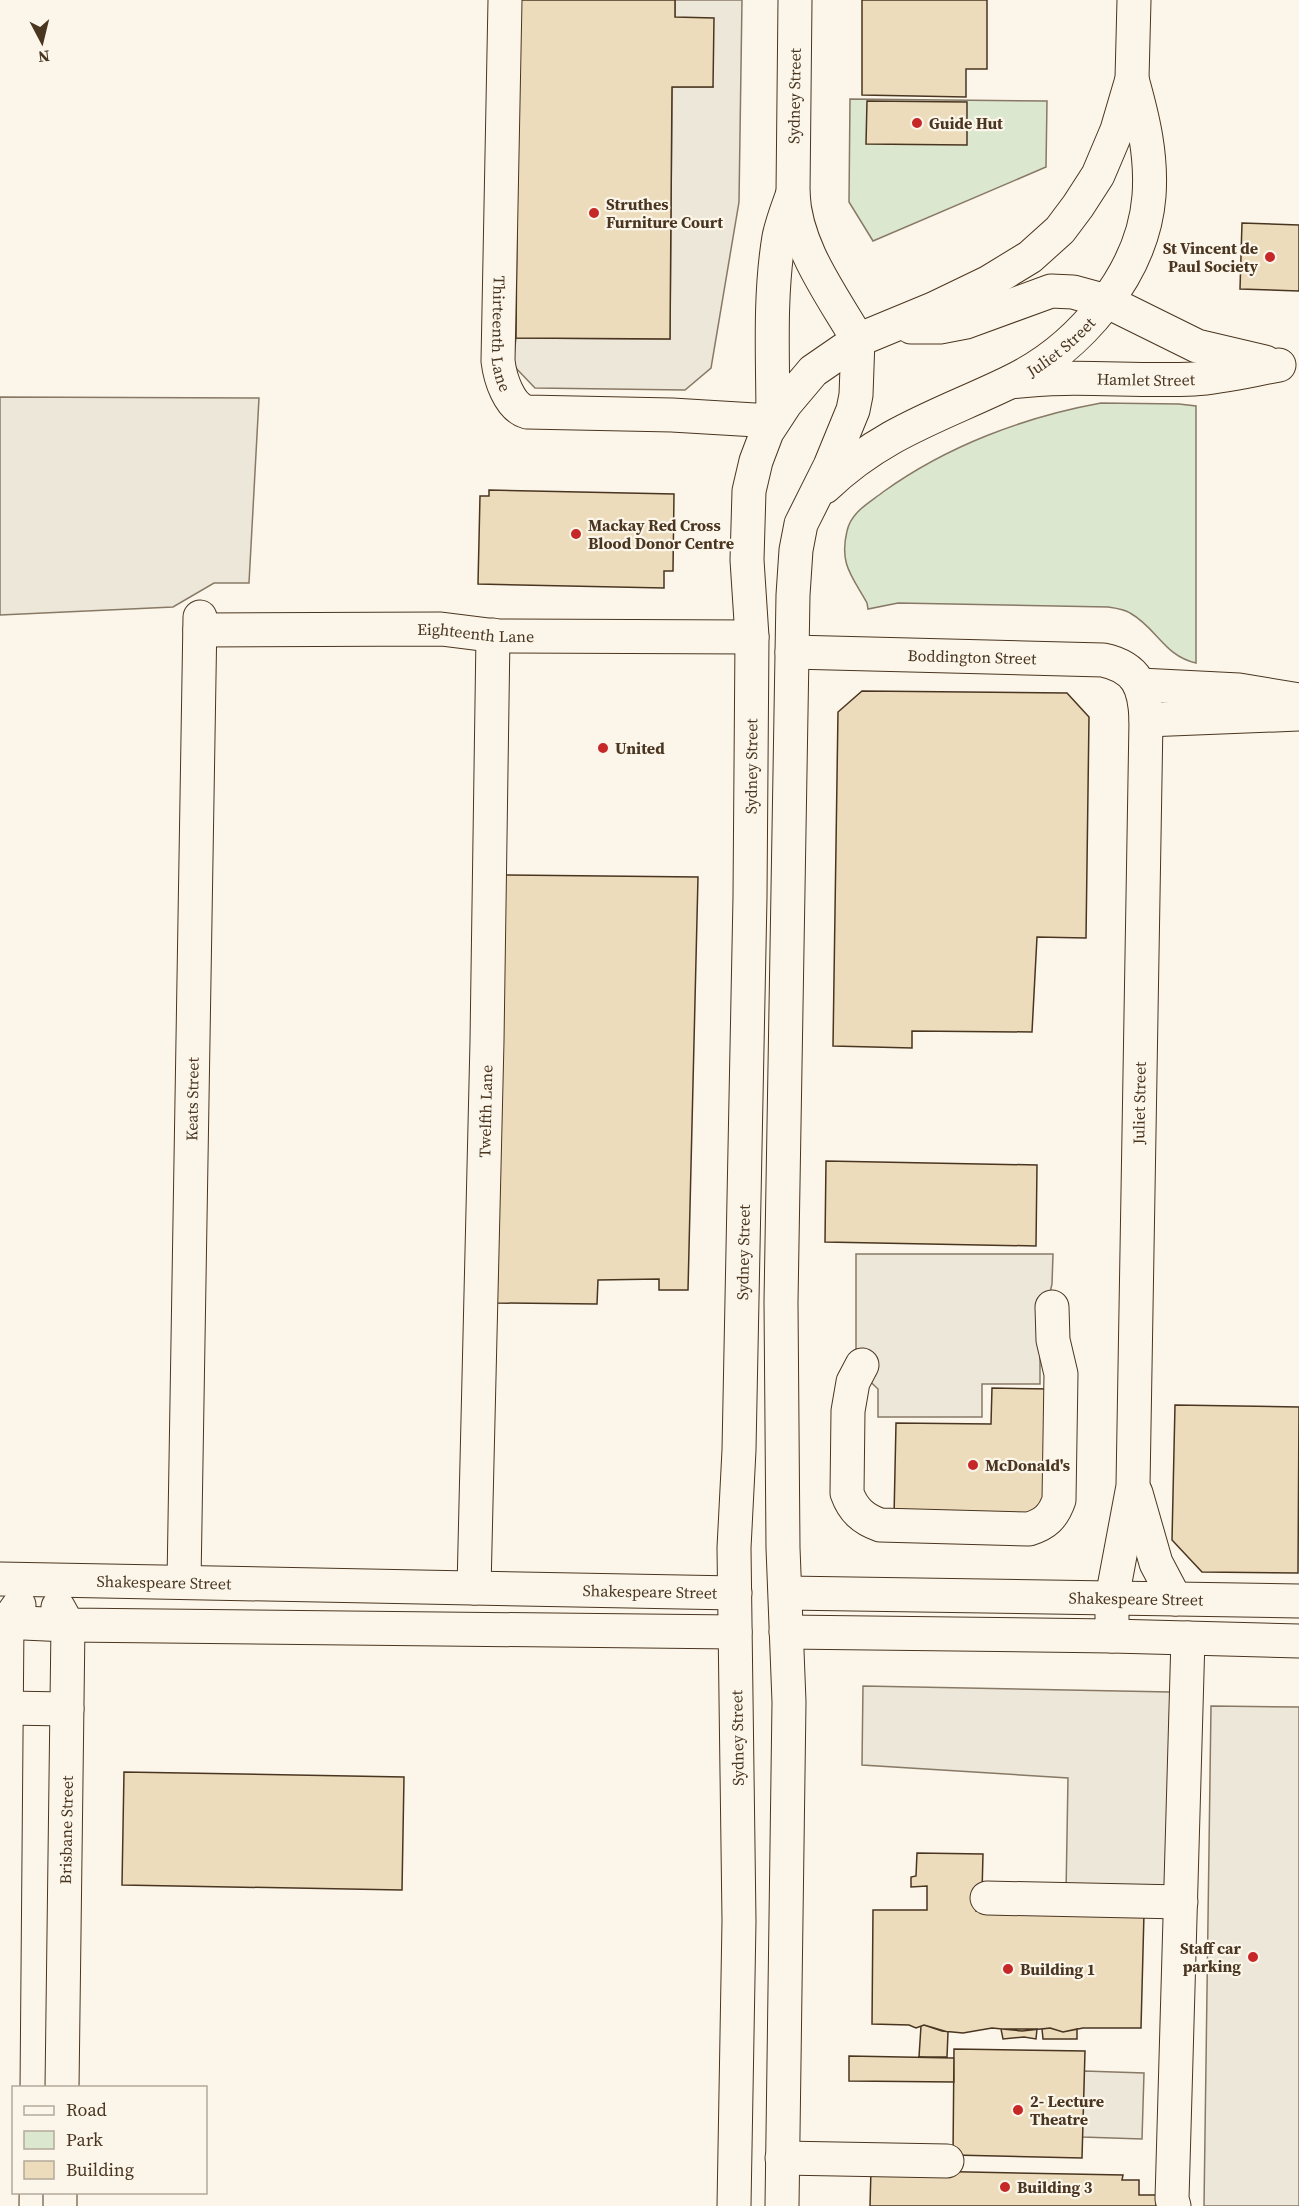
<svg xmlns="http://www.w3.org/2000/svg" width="1299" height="2206" font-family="'Source Serif 4',serif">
	<rect width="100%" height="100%" fill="#fbf6e9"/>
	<path fill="#dce7d0" stroke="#887966" stroke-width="1.5" d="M850 99 1047 101 1046 167 873 241 849 202Z
		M1101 403 1179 404 1196 406V663C1164 656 1157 628 1130 613 1124 609 1115 608 1108 607L898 603 868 609 867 603C852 576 839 564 847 531 851 512 869 503 883 492 947 446 1024 417 1101 403Z"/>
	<path fill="#ede7d9" stroke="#887966" stroke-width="1.5" d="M675 0H742L739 202 711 368 685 390 535 388 513 365 516 338 670 339 672 87H713L675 17Z
		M0 397 259 398 249 583H214L173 607 0 615Z
		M856 1254H1053L1052 1284 1040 1336V1384H982V1417H878V1389L856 1368Z
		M863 1686 1170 1692 1167 1896 1066 1894 1068 1778 862 1765Z
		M1211 1706 1299 1707V2206H1204Z
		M1084 2071 1144 2073 1142 2139 1082 2137Z"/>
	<path fill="#ecdcbc" stroke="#4a3520" stroke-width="1.5" d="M519 0H675V17L714 18 713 87H672L670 339 516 338Z
		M862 0H987V69H966V97L862 95Z
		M867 101 967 102V145L866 144Z
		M1242 223 1299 225V291L1240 289Z
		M489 490 674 494 673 571H664V588L478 584 480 496H489Z
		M862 691 1067 693 1089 717 1086 938 1037 937 1032 1032 912 1031V1048L833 1046 838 712Z
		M503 875 698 877 688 1290H659V1279L598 1280 597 1304 497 1303Z
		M826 1161 1037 1165 1036 1246 825 1242Z
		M992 1388 1051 1389 1047 1520 894 1517 896 1423 991 1424Z
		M1175 1405 1299 1407 1298 1573 1202 1572 1172 1540Z
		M124 1772 404 1777 402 1890 122 1885Z
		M917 1853 983 1854 982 1893H976V1911L1144 1913 1141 2028H1083L1063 2032 1050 2028 1022 2031 992 2028 963 2033 942 2031 924 2025 916 2028 909 2025 872 2024 873 1910H927V1886L911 1887V1877L916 1876Z
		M924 2025 948 2032 947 2057H919L921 2026Z
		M1050 2028 1063 2032 1077 2029V2039H1043L1042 2029Z
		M1001 2029H1037L1036 2039 1024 2037 1003 2039Z
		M954 2049 1085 2051 1082 2158 953 2155Z
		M849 2056 954 2058V2082L849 2081Z
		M871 2170 1123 2175 1122 2180H1139V2195H1157L1156 2206H870Z"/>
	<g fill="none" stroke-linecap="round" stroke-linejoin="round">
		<g stroke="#4a3520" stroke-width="35">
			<g id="minor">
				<path id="s1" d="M505 0 498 361C500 378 509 407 527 412L672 415 773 421C773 361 769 297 779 237 782 222 788 207 793 193"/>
				<path d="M795 0 793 193C795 247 832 295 858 340"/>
				<path d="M1106 301 1197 346 1265 362"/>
				<path id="s2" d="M1011 382C1072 374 1132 382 1194 379 1223 377 1251 370 1279 365"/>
				<path id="s3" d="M200 630 441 629 497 636 752 637"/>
				<path id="s4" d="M792 652 1103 660C1137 667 1145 687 1146 720L1133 1486 1112 1598V1636"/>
				<path d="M1140 685 1239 690 1299 700"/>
				<path d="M1146 720 1299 714"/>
				<path d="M862 1365 853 1382 848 1411 847 1493C853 1510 863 1519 880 1525L1029 1529C1045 1524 1053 1517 1059 1500L1061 1374 1053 1340 1052 1307"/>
				<path d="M1136 1493 1156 1563 1175 1599"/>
				<path id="s5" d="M0 1579 735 1593"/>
				<path id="s6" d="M184 1582 200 617"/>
				<path id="s7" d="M474 1588 487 1041 493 635"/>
				<path id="s8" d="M786 1593 1299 1601"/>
				<path d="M58 1607 68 1625 62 2088"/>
				<path d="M0 1622 68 1625 735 1632"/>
				<path d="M786 1632 1112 1636 1299 1641"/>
				<path d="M6 1708 67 1709"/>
				<path d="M987 1898 1181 1902"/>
				<path d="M782 2158 947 2161"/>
				<path d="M2 2206 7 1622 19 1605"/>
				<path d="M60 2206V2192"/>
				<path d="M1174 2206 1172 2199 1188 1638"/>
			</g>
		</g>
		<g stroke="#4a3520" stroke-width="35">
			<g id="major">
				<path d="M911 327H940L966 322 1051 291 1073 292 1106 301"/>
				<path id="s9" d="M825 487C882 432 942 415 1010 382 1079 349 1143 274 1149 196 1152 155 1143 118 1132 79"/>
				<path id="s10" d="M734 2206 739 1921 734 1548 739 1450 750 897 752 637 747 560 749 491 756 461 767 432 786 403 813 371 858 340 933 309 989 282 1030 257 1060 230 1078 206 1098 175 1117 130 1132 79 1134 0"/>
				<path d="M782 2206 789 1702 783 1548 781 1302 793 595 796 550 801 524 830 466 853 410 856 395 858 340"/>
			</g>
		</g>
		<use href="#minor" stroke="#fbf6e9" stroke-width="33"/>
		<use href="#major" stroke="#fbf6e9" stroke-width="33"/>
	</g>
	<g fill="#c62828" stroke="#fbf6e9" stroke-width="2">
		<circle cx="917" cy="123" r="6"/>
		<circle cx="594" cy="213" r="6"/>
		<circle cx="1270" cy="257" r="6"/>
		<circle cx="576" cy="534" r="6"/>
		<circle cx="603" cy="748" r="6"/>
		<circle cx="973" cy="1465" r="6"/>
		<circle cx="1253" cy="1957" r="6"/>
		<circle cx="1008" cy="1969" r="6"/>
		<circle cx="1018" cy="2110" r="6"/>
		<circle cx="1005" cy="2187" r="6"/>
	</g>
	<g text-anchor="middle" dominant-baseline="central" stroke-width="4.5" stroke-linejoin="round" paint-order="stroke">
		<g font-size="16" fill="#4a3520" stroke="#fbf6e9">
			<text transform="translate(794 96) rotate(-89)">Sydney Street</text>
			<text stroke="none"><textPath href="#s1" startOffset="334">Thirteenth Lane</textPath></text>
			<text stroke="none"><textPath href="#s9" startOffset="276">Juliet Street</textPath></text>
			<text stroke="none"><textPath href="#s2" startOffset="135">Hamlet Street</textPath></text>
			<text stroke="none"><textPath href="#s3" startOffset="276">Eighteenth Lane</textPath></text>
			<text stroke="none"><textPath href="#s4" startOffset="180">Boddington Street</textPath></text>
			<text stroke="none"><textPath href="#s10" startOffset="1440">Sydney Street</textPath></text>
			<text stroke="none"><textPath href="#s6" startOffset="483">Keats Street</textPath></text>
			<text transform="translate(1139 1103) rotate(-89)">Juliet Street</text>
			<text stroke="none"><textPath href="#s7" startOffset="477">Twelfth Lane</textPath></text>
			<text stroke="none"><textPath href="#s10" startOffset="954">Sydney Street</textPath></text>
			<text stroke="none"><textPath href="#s5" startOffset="164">Shakespeare Street</textPath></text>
			<text stroke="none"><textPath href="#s5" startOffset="650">Shakespeare Street</textPath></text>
			<text stroke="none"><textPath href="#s8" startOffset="350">Shakespeare Street</textPath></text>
			<text transform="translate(737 1738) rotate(-91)">Sydney Street</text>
			<text transform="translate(66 1830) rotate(-89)">Brisbane Street</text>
		</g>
		<g font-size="16" font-weight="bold" fill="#4a3520" stroke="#fbf6e9" text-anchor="start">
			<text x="929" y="123">Guide Hut</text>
			<text x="606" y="204">Struthes<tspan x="606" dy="18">Furniture Court</tspan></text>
			<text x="1258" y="248" text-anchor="end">St Vincent de<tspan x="1258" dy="18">Paul Society</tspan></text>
			<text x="588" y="525">Mackay Red Cross<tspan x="588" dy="18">Blood Donor Centre</tspan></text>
			<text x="615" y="748">United</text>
			<text x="985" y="1465">McDonald's</text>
			<text x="1241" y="1948" text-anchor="end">Staff car<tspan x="1241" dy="18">parking</tspan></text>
			<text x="1020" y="1969">Building 1</text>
			<text x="1030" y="2101">2- Lecture<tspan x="1030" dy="18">Theatre</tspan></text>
			<text x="1017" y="2187">Building 3</text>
		</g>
	</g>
	<rect x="12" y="2086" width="195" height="108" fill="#fbf6e9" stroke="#b4a999" stroke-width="1.5"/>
	<rect x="24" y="2106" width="30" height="9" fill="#fbf6e9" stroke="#b4a999" stroke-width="1.5"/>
	<text x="66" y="2116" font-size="18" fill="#4a3520">Road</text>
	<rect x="24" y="2131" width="30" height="18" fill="#dce7d0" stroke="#b4a999" stroke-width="1.5"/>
	<text x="66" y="2146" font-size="18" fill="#4a3520">Park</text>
	<rect x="24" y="2161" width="30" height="18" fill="#ecdcbc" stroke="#b4a999" stroke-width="1.5"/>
	<text x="66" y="2176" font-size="18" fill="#4a3520">Building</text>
	<g transform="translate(42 42) rotate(173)" stroke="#fbf6e9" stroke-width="4.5" paint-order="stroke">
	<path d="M0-4.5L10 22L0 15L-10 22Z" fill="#4a3520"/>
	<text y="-9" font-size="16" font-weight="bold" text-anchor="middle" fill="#4a3520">N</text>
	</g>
</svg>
